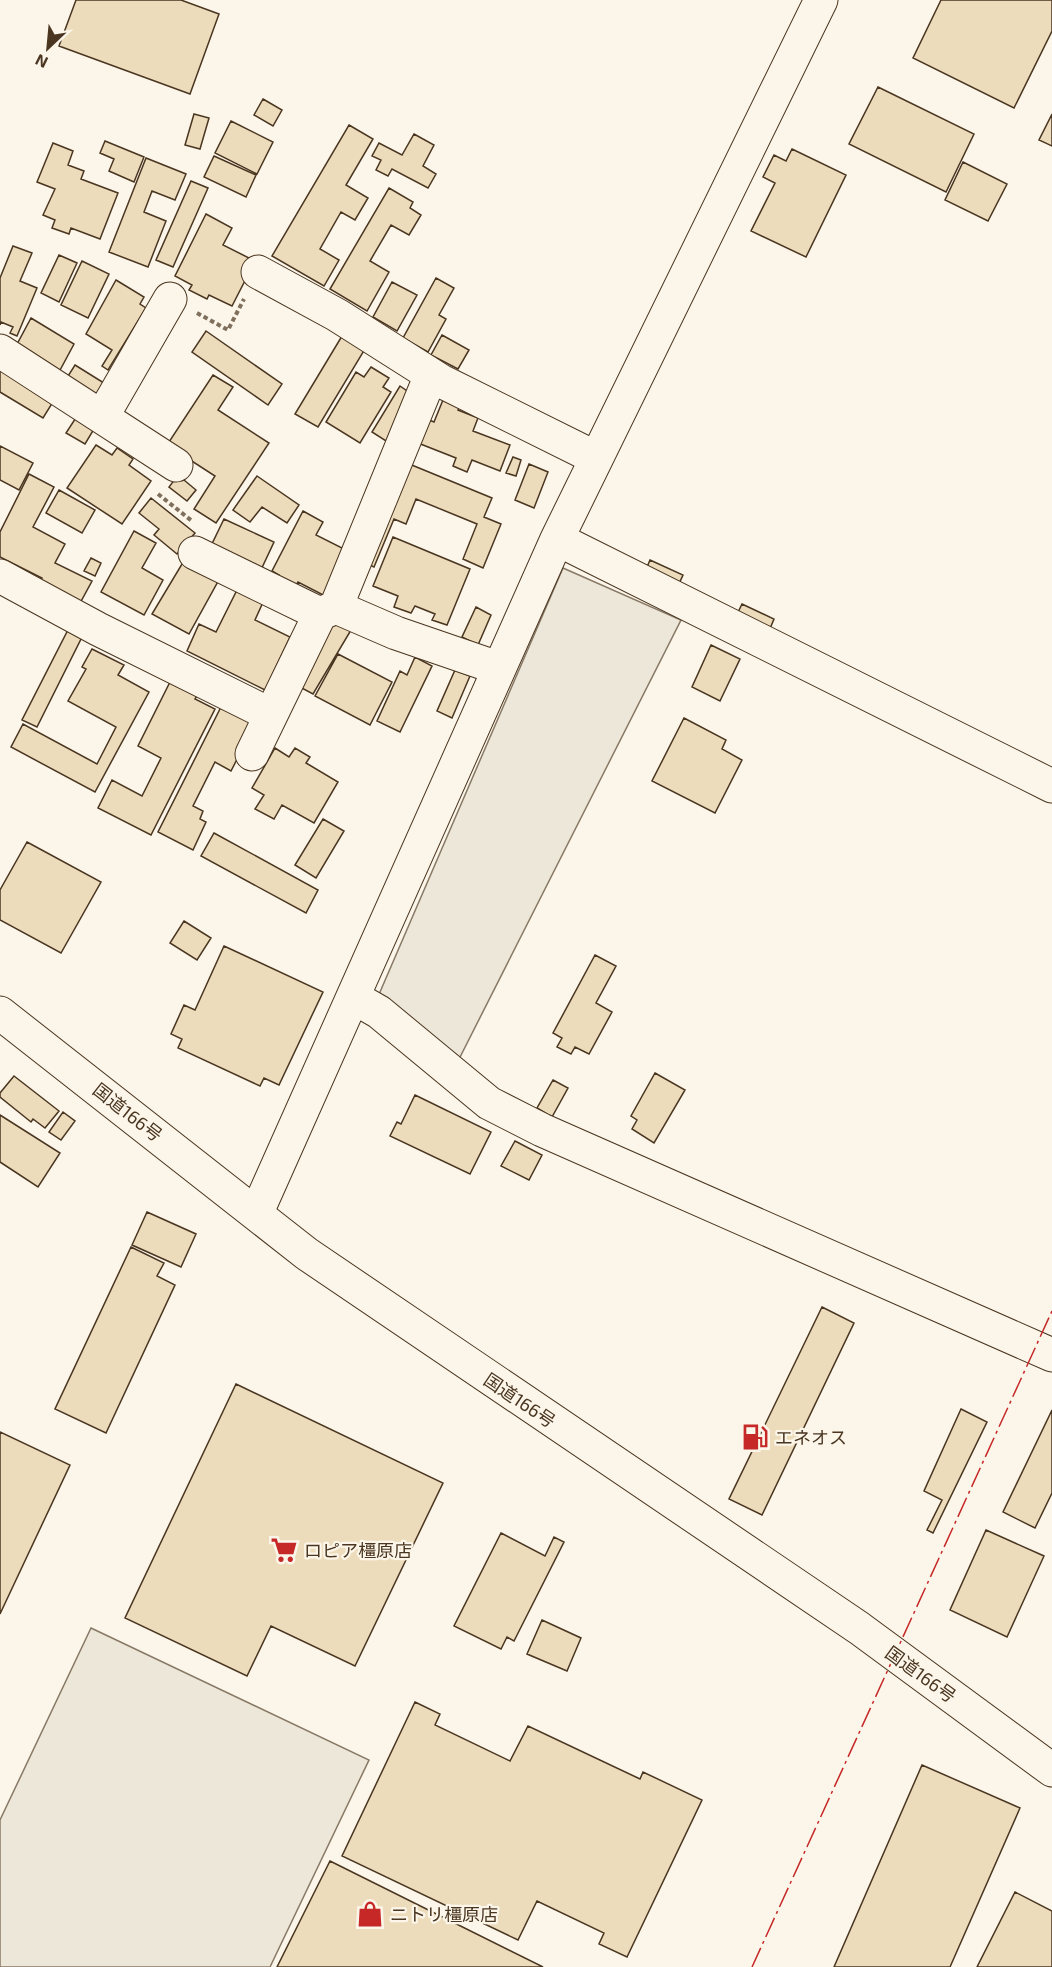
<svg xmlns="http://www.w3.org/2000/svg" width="1052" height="1967" font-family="'Exo 2','Noto Sans JP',sans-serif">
	<rect width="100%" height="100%" fill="#fbf6e9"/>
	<path fill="#ede7d9" stroke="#887966" stroke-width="1.5" d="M563 568 681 620 455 1067 377 999Z
		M91 1628 369 1760 270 1967H0V1820Z"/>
	<path fill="#ecdcbc" stroke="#4a3520" stroke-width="1.5" d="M76 0H181L219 14 190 94 59 46Z
		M941 0H1052V31L1014 108 913 58Z
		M878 87 974 134 946 192 849 144Z
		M263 99 282 110 273 126 254 115Z
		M194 114 209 118 200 149 185 145Z
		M1052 114V146L1039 140Z
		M231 121 273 142 257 174 215 153Z
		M349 125 373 139 346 185 368 198 355 220 341 212 320 249 339 260 324 286 272 256Z
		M414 134 434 145 423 166 436 174 428 188 392 169 388 176 376 170 381 160 372 156 379 143 402 155Z
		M105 141 144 157 134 182 109 171 114 159 100 153Z
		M53 143 73 151 68 165 84 171 81 179 118 193 100 239 71 228 69 234 52 228 55 220 43 215 55 189 37 182Z
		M792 149 846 175 806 257 751 231 775 183 763 177 774 155 786 161Z
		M214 156 256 175 246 197 204 177Z
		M146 158 186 174 175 200 152 191 144 212 166 221 148 267 109 252Z
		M963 162 1007 184 988 221 945 200Z
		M191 181 208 188 173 267 156 260Z
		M389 188 413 202 410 208 421 215 409 235 391 225 370 261 389 272 367 311 330 289Z
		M206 214 232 228 223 245 255 261 232 306 209 295 207 299 189 290 192 285 175 276Z
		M13 246 32 253 20 281 37 288 17 336 10 333 13 327 1 322 0 325V278Z
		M59 255 77 263 59 302 41 293Z
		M82 261 109 274 88 318 61 305Z
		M436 278 454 288 439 315 446 319 428 352 403 338Z
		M116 280 144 297 140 304 146 308 108 370 102 366 112 350 86 334Z
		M392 282 417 295 397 331 373 317Z
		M31 318 74 344 59 372 15 348Z
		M206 331 282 384 268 405 192 352Z
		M345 331 365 349 318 427 295 414Z
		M442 335 469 350 458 369 431 355Z
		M0 362 56 397 43 418 0 392Z
		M75 365 112 388 100 407 63 384Z
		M371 367 389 378 383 387 391 392 360 443 326 422 356 372 364 377Z
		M213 375 233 387 218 410 269 443 216 523 194 509 215 476 167 445Z
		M400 386 410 393 386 441 372 432Z
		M443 400 460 406 458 410 478 418 473 431 510 445 500 471 472 460 467 472 453 466 456 458 418 443 427 419 434 422Z
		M79 413 97 424 85 444 66 433Z
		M96 445 112 455 117 448 133 459 129 465 151 481 122 524 67 488Z
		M0 446 33 463 19 490 0 480Z
		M513 457 521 460 516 476 506 473Z
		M402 461 492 498 484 517 501 524 483 568 463 559 477 524 416 499 406 524 394 519 374 567 361 561Z
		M529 464 548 472 534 508 515 500Z
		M29 474 54 487 33 527 65 544 55 563 92 581 79 605 38 584 42 578 0 557V532Z
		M178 475 196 490 187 501 169 487Z
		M257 476 299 505 287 523 262 507 250 522 233 510Z
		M59 490 95 510 82 533 46 513Z
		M151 498 195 533 177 554 154 535 159 529 139 513Z
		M303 511 323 522 316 535 350 552 327 597 298 582 295 587 277 578 279 575 272 571Z
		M224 519 274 542 259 574 209 550Z
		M134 531 156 543 142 568 163 580 144 615 101 592Z
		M393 537 470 569 447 625 432 620 435 614 415 606 411 613 394 607 398 596 373 586Z
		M91 558 101 563 95 576 84 571Z
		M185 559 221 576 189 634 152 614Z
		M650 560 683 575 677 588 644 574Z
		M238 588 264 600 255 620 290 637 265 690 187 651 199 624 216 632Z
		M742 604 774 619 766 638 733 623Z
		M476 607 491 615 478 645 462 637Z
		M332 613 354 625 313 694 296 685Z
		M72 622 86 629 37 727 22 720Z
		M711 645 740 659 720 701 692 687Z
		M92 649 124 665 118 675 149 692 95 792 11 747 23 724 97 764 116 727 68 701 86 669 82 667Z
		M338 654 392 682 370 725 315 696Z
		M415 657 432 666 400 732 377 721 400 671 407 675Z
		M455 670 470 676 452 718 437 711Z
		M171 680 198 694 195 699 215 709 151 835 98 808 112 780 142 796 161 758 138 746Z
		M222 705 256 722 231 771 215 762 193 806 203 811 200 819 206 822 193 850 158 832Z
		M684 718 726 740 722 749 742 760 715 813 652 781Z
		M275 748 289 757 295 748 310 757 306 763 338 782 314 823 282 805 274 819 255 809 264 795 252 788Z
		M323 819 344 831 316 878 295 865Z
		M214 833 318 890 306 913 201 856Z
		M27 842 101 882 61 953 0 920V890Z
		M184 921 211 938 197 960 170 943Z
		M224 946 323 992 279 1085 264 1078 260 1086 178 1048 182 1039 171 1034 184 1005 195 1010Z
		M595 955 616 966 596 1003 612 1012 589 1054 575 1047 571 1054 557 1047 562 1038 553 1033Z
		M655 1073 685 1090 654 1143 632 1129 637 1120 631 1116Z
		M14 1076 59 1111 45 1128 33 1119 31 1122 0 1097V1093Z
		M553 1080 568 1088 552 1117 537 1108Z
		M415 1095 491 1132 470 1174 390 1136 397 1122 401 1124Z
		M63 1112 75 1121 61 1140 49 1132Z
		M0 1115 60 1153 38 1187 0 1162Z
		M515 1141 542 1155 529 1180 501 1166Z
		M147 1212 196 1234 181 1267 132 1245Z
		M131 1247 164 1263 157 1276 175 1285 106 1433 55 1409Z
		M822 1307 854 1323 762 1515 729 1499Z
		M236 1384 443 1483 355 1666 271 1626 247 1676 125 1618Z
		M961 1409 987 1422 933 1533 927 1530 942 1500 924 1491Z
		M1052 1410V1493L1035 1528 1003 1512Z
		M0 1432 70 1465 0 1614Z
		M986 1530 1044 1556 1007 1637 950 1610Z
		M501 1533 545 1556 554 1537 564 1542 514 1641 507 1637 501 1649 454 1626Z
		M542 1620 581 1638 567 1671 527 1654Z
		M415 1702 440 1714 435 1725 510 1761 528 1726 640 1779 643 1772 702 1800 627 1957 599 1944 604 1933 537 1901 518 1940 342 1856Z
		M922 1765 1020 1808 950 1967H834Z
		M330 1861 543 1967H277Z
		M1015 1892 1052 1911V1967H977Z"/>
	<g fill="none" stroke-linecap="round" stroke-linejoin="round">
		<g stroke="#4a3520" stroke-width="35">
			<path id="minor" d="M258 272 337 315 441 381 596 458
				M0 351 176 465
				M102 417 170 299
				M557 539 1052 786
				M195 553 320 614
				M0 576 98 629 271 715
				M336 607 431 375
				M252 754 320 614 336 607 396 633 498 668
				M353 997 379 1012 489 1103 542 1130 1052 1355
				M257 1212 557 539 821 0"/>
		</g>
		<g stroke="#4a3520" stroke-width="35">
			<path id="highway" d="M0 1013 307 1254 859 1628 1052 1770"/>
		</g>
		<path stroke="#7f6f5c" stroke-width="4" stroke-dasharray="4.5 3" stroke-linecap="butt" d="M197 313 228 330 244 299
			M158 494 192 521"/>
		<use href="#minor" stroke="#fbf6e9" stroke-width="33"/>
		<use href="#highway" stroke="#fbf6e9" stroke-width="33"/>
		<path stroke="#c62828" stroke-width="1.5" stroke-dasharray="21 4.5 3 4.5" stroke-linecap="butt" d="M752 1967 1052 1311"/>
	</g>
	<defs>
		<g id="fuel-bare" transform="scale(2.07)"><path d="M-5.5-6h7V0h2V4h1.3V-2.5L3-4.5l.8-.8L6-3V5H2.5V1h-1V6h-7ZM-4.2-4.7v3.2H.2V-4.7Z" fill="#c62828" stroke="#fbf6e9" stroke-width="2.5" paint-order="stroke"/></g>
		<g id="supermarket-bare" transform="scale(2.07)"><path d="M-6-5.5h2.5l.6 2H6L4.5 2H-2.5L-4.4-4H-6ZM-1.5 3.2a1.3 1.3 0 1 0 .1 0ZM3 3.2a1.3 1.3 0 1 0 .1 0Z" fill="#c62828" stroke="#fbf6e9" stroke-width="2.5" paint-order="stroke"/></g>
		<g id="shop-bare" transform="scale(2.07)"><path d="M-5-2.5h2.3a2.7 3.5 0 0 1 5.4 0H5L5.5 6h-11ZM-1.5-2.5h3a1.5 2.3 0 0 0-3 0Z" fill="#c62828" stroke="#fbf6e9" stroke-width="2.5" paint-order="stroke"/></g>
	</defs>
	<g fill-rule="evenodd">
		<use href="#fuel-bare" x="755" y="1437"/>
		<use href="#supermarket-bare" x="284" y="1550"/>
		<use href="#shop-bare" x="370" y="1914"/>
	</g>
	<g text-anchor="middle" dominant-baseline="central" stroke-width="4.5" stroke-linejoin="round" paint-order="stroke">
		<g font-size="18" fill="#4a3520" stroke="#fbf6e9">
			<text transform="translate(128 1112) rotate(38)">国道166号</text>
			<text transform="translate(520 1400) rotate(34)">国道166号</text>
			<text transform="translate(921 1674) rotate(36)">国道166号</text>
		</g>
		<g font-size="18" fill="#4a3520" stroke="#fbf6e9" text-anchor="start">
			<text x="775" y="1437">エネオス</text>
			<text x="304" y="1550">ロピア橿原店</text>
			<text x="390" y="1914">ニトリ橿原店</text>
		</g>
	</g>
	<g transform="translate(48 48) rotate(206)" stroke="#fbf6e9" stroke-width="4.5" paint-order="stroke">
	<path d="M0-4.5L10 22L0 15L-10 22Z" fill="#4a3520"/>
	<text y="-9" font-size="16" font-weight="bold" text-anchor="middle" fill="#4a3520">N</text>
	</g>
</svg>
